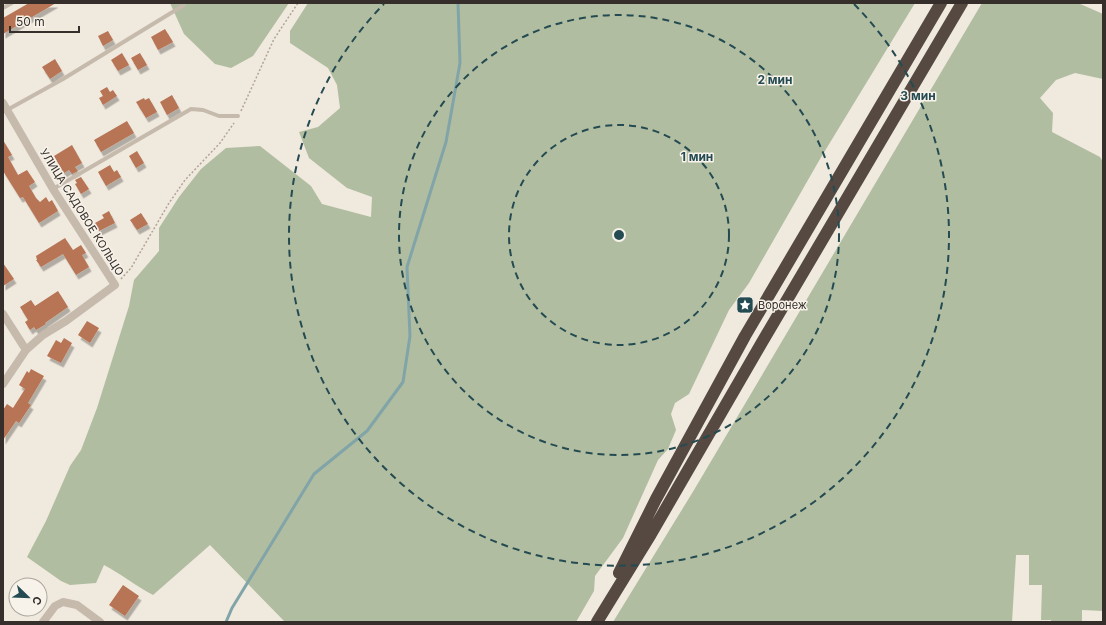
<svg xmlns="http://www.w3.org/2000/svg" width="1106" height="625" font-family="Inter,sans-serif">
	<defs>
		<filter id="shadow"><feDropShadow dx="2.5" dy="4.5" stdDeviation="0" flood-color="#0004"/></filter>
	</defs>
	<rect width="100%" height="100%" fill="#f0e9de"/>
	<path fill="#b1bda0" d="M170 3H289L253 56 231 68 215 64 184 34Z
		M308 3H915L820 159 749 283 729 310 689 394 675 403 671 414 676 430 668 449 658 460 623 538 595 576 594 591 576 622H285L210 545 153 595C136 586 121 574 104 565L96 583 70 585 61 581 27 557 46 521 70 466 81 450 97 408 129 306 134 280 159 251V228L179 197 201 169 226 148 260 146 311 186 322 204 371 217 372 197 347 188 309 158 299 132 318 127 340 108 337 85 328 68 290 43V31Z
		M982 3H1078L1103 14V79L1075 73 1056 80 1040 98 1053 113 1052 132 1100 157 1103 162V611L1082 610V622H1051V620H1041L1042 585H1029V555H1016L1012 622H613L694 490Z"/>
	<g fill="none" stroke-linecap="round" stroke-linejoin="round">
		<path stroke="#81a4a9" stroke-width="3" d="M226 622 232 608 314 474 367 431 403 382 410 336 407 267 446 142 460 63 458 3"/>
	</g>
	<path fill="#b77454" filter="url(#shadow)" d="M29 3H56L3 34V18Z
		M165 29 173 42 158 50 151 37Z
		M108 31 113 40 103 46 98 36Z
		M122 53 129 65 118 71 111 60Z
		M140 53 147 65 138 70 131 58Z
		M55 59 62 71 50 79 42 67Z
		M107 87 110 92 113 90 117 96 103 105 99 98 103 96 100 91Z
		M172 95 179 108 167 115 160 102Z
		M144 98 145 100 149 98 157 112 146 118 136 102Z
		M127 121 134 133 101 152 94 140Z
		M3 140 12 155 8 157 18 175 27 170 35 182 29 186 36 198 40 202 46 197 49 202 52 200 58 211 39 223 23 197 20 198 3 171Z
		M72 145 82 163 75 167 78 171 72 174 69 170 64 173 54 156Z
		M137 151 144 163 136 168 129 156Z
		M110 165 114 172 117 170 121 177 106 186 98 172Z
		M81 177 89 189 81 194 75 184 77 183 75 180Z
		M109 211 115 223 99 231 95 223 104 218 102 215Z
		M141 213 148 224 137 230 130 220Z
		M65 238 73 250 81 245 86 253 82 255 89 267 76 275 63 254 41 267 36 260H37L36 256Z
		M3 263 14 279 3 286Z
		M58 291 68 307 45 323 46 324 36 330 34 327 30 330 25 322 28 320 20 307 31 300 35 306Z
		M87 321 99 328 90 343 78 335Z
		M64 338 72 343 61 363 47 356 56 340 61 343Z
		M31 369 44 376 28 403 31 405 19 423 16 421 3 440V410L7 404 13 408 25 389 19 385 27 371 29 373Z
		M123 585 139 596 125 616 109 605Z"/>
	<g fill="none" stroke-linecap="round" stroke-linejoin="round">
		<path stroke="#b2a496" stroke-width="1.5" stroke-dasharray="2 2" stroke-linecap="butt" d="M241 111 274 39 298 3
			M121 279 131 268 169 203 185 180 220 143 234 123"/>
		<path stroke="#c6baac" stroke-width="4" d="M3 8 12 3
			M7 110 63 79 184 5
			M53 189 191 109 203 110 219 116H238"/>
		<path stroke="#c6baac" stroke-width="8" d="M3 103 53 189 115 285 66 321 43 335 26 350 3 384
			M3 314 26 350
			M43 622 55 606 63 602 77 605 100 622"/>
		<path stroke="#554942" stroke-width="12" d="M619 573 656 499 745 336 941 3
			M597 622 651 534 761 344 962 3"/>
	</g>
	<g fill="none" stroke="#244b52" stroke-width="2" stroke-dasharray="7 5">
		<circle cx="619" cy="235" r="110"/>
		<circle cx="619" cy="235" r="220"/>
		<path d="M854 4A330 330 0 1 1 384 4"/>
	</g>
	<defs>
		<g id="sight-square" transform="scale(0.9)"><rect x="-9" y="-9" width="18" height="18" rx="4" fill="#244b52" stroke="#f8f3ea"/><path d="M0-6L1.8-2.2L6-1.7L2.9 1.2L3.7 5.4L0 3.3L-3.7 5.4L-2.9 1.2L-6-1.7L-1.8-2.2Z" fill="#fff"/></g>
	</defs>
	<g fill-rule="evenodd">
		<use href="#sight-square" x="745" y="305"/>
	</g>
	<g text-anchor="middle" dominant-baseline="central" stroke-width="3" stroke-linejoin="round" paint-order="stroke">
		<g font-size="11" fill="#352e2a" stroke="#f8f3ea">
			<text transform="translate(82 212) rotate(58)">УЛИЦА САДОВОЕ КОЛЬЦО</text>
		</g>
		<g font-size="11" fill="#352e2a" stroke="#f8f3ea" text-anchor="start">
			<text x="758" y="305">Воронеж</text>
		</g>
	</g>
	<circle cx="619" cy="235" r="6" fill="#244b52" stroke="#f8f3ea" stroke-width="2"/>
	<g font-size="12" text-anchor="middle" font-weight="bold" fill="#244b52" stroke="#f8f3ea" stroke-width="3" stroke-linejoin="round" paint-order="stroke">
		<text x="775" y="84">2 мин</text>
		<text x="918" y="100">3 мин</text>
		<text x="697" y="161">1 мин</text>
	</g>
	<rect width="1106" height="625" fill="none" stroke="#352e2a" stroke-width="8"/>
	<g transform="translate(28 597) rotate(113)"><circle r="19" fill="#f8f3ea" stroke="#aaa49d"/>
	<path d="M0-3L7 15L0 10L-7 15Z" fill="#244b52"/>
	<text y="-6" font-size="11" font-weight="bold" text-anchor="middle" fill="#352e2a">С</text>
	</g>
	<path d="M10 26v6h69v-6" fill="none" stroke="#352e2a" stroke-width="2"/>
	<text x="16" y="26" font-size="12" fill="#352e2a" stroke="#f8f3ea" stroke-width="3" paint-order="stroke">50 m</text>
</svg>
